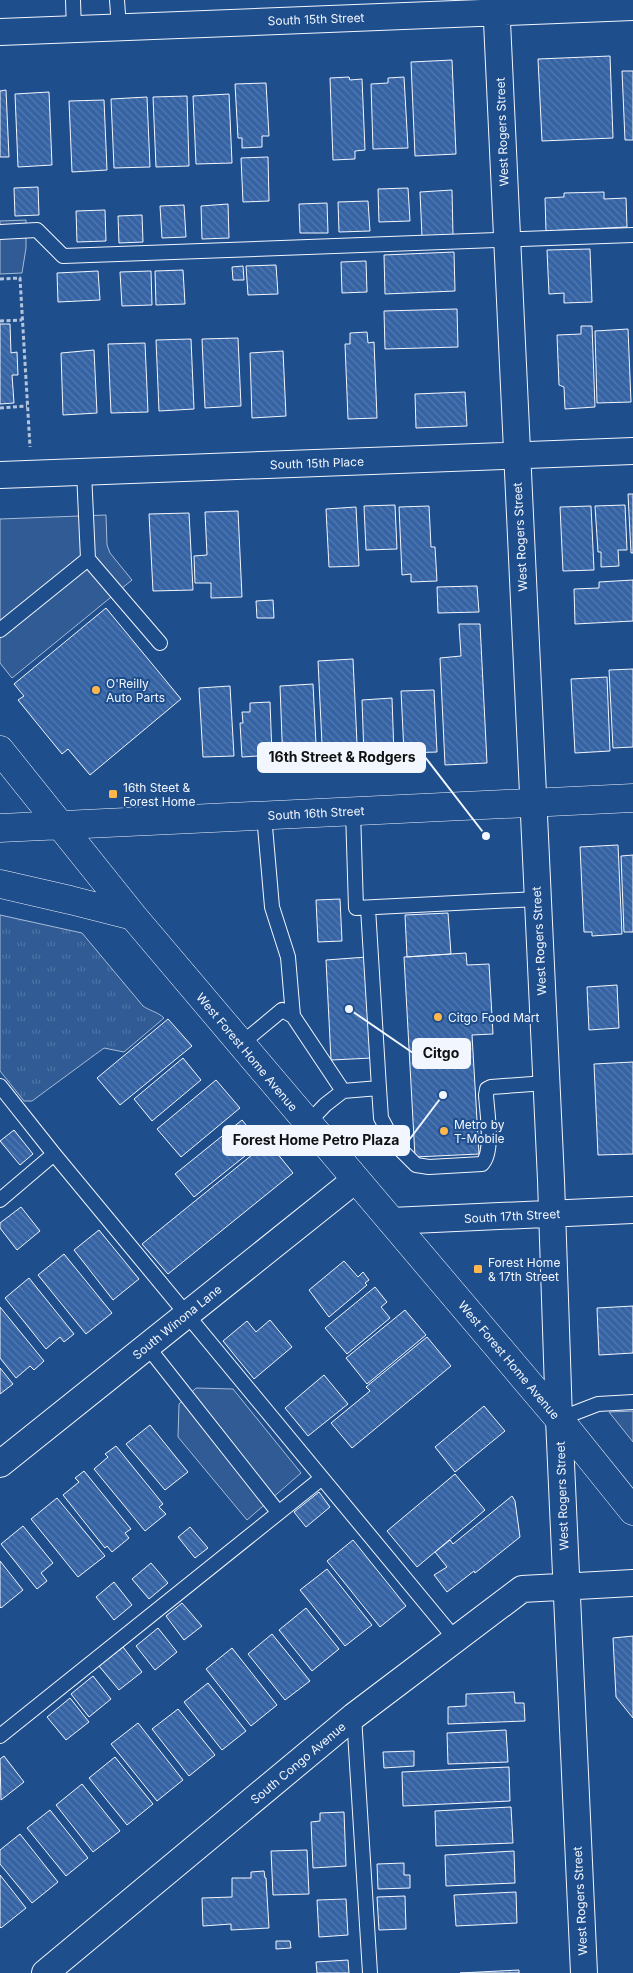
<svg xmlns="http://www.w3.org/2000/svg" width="633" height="1973" font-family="Inter,sans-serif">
	<defs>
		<pattern id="grass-tufts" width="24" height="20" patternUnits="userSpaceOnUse" patternTransform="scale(1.25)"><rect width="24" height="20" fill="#305b95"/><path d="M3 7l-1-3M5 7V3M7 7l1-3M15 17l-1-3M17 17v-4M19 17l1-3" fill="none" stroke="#4e73a5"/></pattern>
		<pattern id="building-back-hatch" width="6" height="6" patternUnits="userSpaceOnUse" patternTransform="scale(1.25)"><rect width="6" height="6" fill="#3563a3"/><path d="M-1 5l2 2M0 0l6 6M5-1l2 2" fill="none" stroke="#537ab1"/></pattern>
	</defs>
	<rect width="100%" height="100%" fill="#1f4e8c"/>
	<path fill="url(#grass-tufts)" stroke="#a8bbd7" d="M0 915 82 933 143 1006C150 1011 158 1012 164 1018L124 1052 104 1048 32 1101H24L0 1071Z"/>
	<path fill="#305b95" stroke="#a8bbd7" d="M26 220V248L22 273 0 274V221Z
		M106 515 107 545 110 553 132 580 12 678 0 663V519Z
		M196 1388 233 1389 301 1473 247 1520 178 1437 179 1404Z
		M633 1411V1442L609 1412Z"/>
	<path fill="url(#building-back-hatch)" stroke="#f2f6ff" d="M610 56 613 138 542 141 538 59Z
		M452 60 456 154 415 156 411 62Z
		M622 71H633V140H625Z
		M349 77 350 80 362 79 365 150 355 151V159L333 160 330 78Z
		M404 77 408 148 373 149 371 84 388 83V78Z
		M266 83 269 136H262V147L242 148V138H238L235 84Z
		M6 90 9 157H0V91Z
		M49 92 52 165 18 167 15 94Z
		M229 94 232 163 196 164 193 96Z
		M187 96 189 166 156 167 153 97Z
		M147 97 150 167 114 168 111 99Z
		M104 100 107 170 72 172 69 101Z
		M268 157 269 201 243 202 241 158Z
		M38 187 39 215 15 216 14 188Z
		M408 188 410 221 379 222 378 189Z
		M452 190 453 236 422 237 420 192Z
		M604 192V199L626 198 627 227 546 231 545 198 564 197V193Z
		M368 201 370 231 339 232 338 202Z
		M327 203 328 233H300L299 204Z
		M228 204 229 238 202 239 201 206Z
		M184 205 186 237 162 238 160 206Z
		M105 210 106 241 77 242 76 211Z
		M142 215 143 242 119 243 118 216Z
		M590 249 592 302 564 303V293L549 294 547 250Z
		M454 252 455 291 385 294 384 255Z
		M366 261 367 292 342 293 341 262Z
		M276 265 278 294 248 295 246 266Z
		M243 266 244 280H233L232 267Z
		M183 270 185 304 156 305 155 271Z
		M98 271 100 300 58 302 57 273Z
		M151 271 152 305 122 306 120 272Z
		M457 309 458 347 385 349 384 311Z
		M0 324H10L11 353 17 352 18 375H12L14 403 0 404Z
		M581 326H592L595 407 565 409 564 387 559 385 557 335 581 334Z
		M628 329 631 402 597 403 595 331Z
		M367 332 368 343 374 342 377 418 348 419 345 344H350V333Z
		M238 338 241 406 205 408 202 339Z
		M191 339 194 409 159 411 156 340Z
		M145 343 148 412 111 413 108 344Z
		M94 350 97 413 63 415 61 353Z
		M283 351 286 416 252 418 250 353Z
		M465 392 467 426 416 428 415 394Z
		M628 494H633V553H631Z
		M395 505 397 549 366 550 364 506Z
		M625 505 627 550H618L619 566 601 567V552H598L595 506Z
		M429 506 431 547H435L437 581 411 582V574L402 575 399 507Z
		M591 506 594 570 563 571 560 507Z
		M356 507 359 566 329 567 326 509Z
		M238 511 242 597 211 598V583H195L194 556 207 555 205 512Z
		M189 513 193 590 153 591 149 514Z
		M633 580V621L575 624 574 589 599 588V582Z
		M477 586 479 612 438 613 437 587Z
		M273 600 274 618H257L256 601Z
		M106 608 181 699 90 775 68 749 62 754 18 700 24 696 14 684Z
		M459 624H480L487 763 445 765 440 658 461 656Z
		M353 659 358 764 323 765 318 661Z
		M633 669V747L613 748 609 670Z
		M607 677 610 751 575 753 571 679Z
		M313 684 317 764 283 765 280 686Z
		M230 686 234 756 203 757 199 688Z
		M434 690 437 752 404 753 401 691Z
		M392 698 394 755 364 757 362 700Z
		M270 702 272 755 242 757 240 723H243L242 712H250V703Z
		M618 845 622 934 592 936V932H584L580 847Z
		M633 855V932H624L621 856Z
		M340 899 342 941 318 942 316 900Z
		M448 913 451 954 407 957 405 915Z
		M466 953 467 965 489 964 493 1034 472 1035 479 1154 415 1157 404 957Z
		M367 957 372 1058 331 1060 326 960Z
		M617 985 619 1028 589 1030 587 987Z
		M168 1019 192 1046 120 1105 97 1078Z
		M183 1058 201 1080 152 1121 134 1099Z
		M633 1062V1154L598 1155 594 1064Z
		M216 1080 240 1108 181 1157 157 1129Z
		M242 1120 261 1143 194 1197 175 1174Z
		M14 1130 33 1154 20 1165 0 1141Z
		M268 1142 293 1173 168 1274 142 1244Z
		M21 1207 40 1231 17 1250 0 1228V1223Z
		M99 1230 139 1279 113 1300 74 1250Z
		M64 1254 112 1313 86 1334 38 1275Z
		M344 1261 358 1277 363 1272 369 1280 365 1283 367 1285 329 1317 309 1290Z
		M29 1278 74 1334 64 1342 60 1337 46 1349 5 1298Z
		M375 1287 387 1302 381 1307 390 1318 347 1354 325 1328Z
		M633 1306V1353L599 1355 597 1308Z
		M0 1307 44 1361 34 1370 30 1366 16 1378 0 1358Z
		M405 1310 426 1335 367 1384 346 1358Z
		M270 1320 292 1347 254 1379 223 1341 247 1321 256 1332Z
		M427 1337 451 1366 352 1448 331 1423 370 1391 366 1387Z
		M0 1368 13 1384 0 1394Z
		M324 1375 348 1404 308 1436 285 1408Z
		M484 1406 505 1431 455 1472 435 1447Z
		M150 1425 188 1472 165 1490 126 1444Z
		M116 1446 163 1504 159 1507 166 1514 145 1531 94 1469 108 1457 105 1454Z
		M84 1471 131 1529 125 1533 129 1538 112 1552 107 1546 105 1548 63 1495 79 1482 75 1478Z
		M455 1474 485 1510 417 1567 387 1531Z
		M319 1492 330 1507 306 1527 294 1512Z
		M512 1496 515 1501 520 1537 475 1573 474 1571 447 1592 434 1575 447 1567 435 1552 450 1540 453 1544Z
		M57 1498 105 1556 78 1577 31 1519Z
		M23 1526 53 1563 41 1573 47 1581 37 1589 1 1544Z
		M190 1527 208 1548 195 1558 178 1537Z
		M353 1540 406 1606 380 1627 327 1561Z
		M0 1561 23 1590 1 1608 0 1607Z
		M151 1563 168 1583 149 1599 132 1579Z
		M327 1569 372 1625 345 1646 300 1590Z
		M114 1582 132 1605 114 1620 96 1597Z
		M182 1603 202 1626 184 1640 166 1616Z
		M306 1608 339 1649 312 1671 279 1630Z
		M158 1628 177 1652 155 1670 136 1646Z
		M272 1634 310 1681 285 1700 248 1654Z
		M633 1636V1718L616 1697 613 1638Z
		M123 1647 142 1672 119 1690 99 1666Z
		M232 1648 277 1705 251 1726 206 1669Z
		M93 1676 111 1699 89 1717 71 1694Z
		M208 1683 246 1731 222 1750 184 1702Z
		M514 1692 515 1703H524L525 1721 448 1724V1707L466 1706V1694Z
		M70 1698 89 1722 66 1740 47 1717Z
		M178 1709 215 1755 189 1776 152 1729Z
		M138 1723 183 1780 157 1801 111 1744Z
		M506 1730 508 1762 448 1764 447 1733Z
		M414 1751V1766L384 1768 383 1752Z
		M4 1756 24 1782 1 1800 0 1759Z
		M115 1757 153 1804 127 1825 89 1778Z
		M509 1767 510 1801 403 1806 402 1772Z
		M82 1784 120 1831 93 1852 56 1805Z
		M511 1807 513 1843 436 1846 435 1811Z
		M50 1810 88 1858 66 1876 27 1828Z
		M344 1812 346 1866 313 1868 311 1822 320 1821V1813Z
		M20 1834 58 1882 32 1903 0 1864V1850Z
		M307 1850 309 1894 273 1895 271 1851Z
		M514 1851 515 1883 446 1886 445 1855Z
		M404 1863V1875H410V1888L378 1889 377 1864Z
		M264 1871 265 1878H266L269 1928 231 1930V1924L203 1926 202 1898 232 1897V1878H251V1872Z
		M0 1875 26 1908 1 1928 0 1927Z
		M516 1892 517 1923 456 1926 454 1895Z
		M405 1896 406 1929 379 1930 377 1897Z
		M346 1899 348 1935 319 1937 317 1900Z
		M276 1941H290L291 1948 276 1949Z
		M348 1960 349 1973H317L316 1962Z
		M519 1970V1973H460Z"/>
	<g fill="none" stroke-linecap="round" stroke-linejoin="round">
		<g stroke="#f2f6ff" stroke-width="16">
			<path id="lane" d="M73 0 74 30
				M117 0 119 28
				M0 232 37 230 63 256 633 235
				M88 559 160 643
				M0 630 88 559 84 472
				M353 811 356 908 537 899
				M264 815 272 907 288 957 293 1016
				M241 1044 282 1010 293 1016 343 1091
				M0 1086 54 1154 456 1640
				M379 1088 381 1118 395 1144 416 1165 429 1167 482 1164C494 1152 487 1112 486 1095L487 1089 491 1087 546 1083
				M308 1123 325 1105 343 1091 379 1088 368 908
				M0 1200 54 1154
				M147 1346 278 1512
				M559 1419 598 1404 633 1402
				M354 1716 370 1973
				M0 1736 322 1478"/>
		</g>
		<g stroke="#f2f6ff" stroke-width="28">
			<path id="street" d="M496 0 551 1180 559 1419 584 1973
				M0 32 633 7
				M0 475 633 451
				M391 1221 633 1210
				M0 1464 355 1180
				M45 1973 354 1716 522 1589 633 1583"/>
		</g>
		<g stroke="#f2f6ff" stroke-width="29">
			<path id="secondary" d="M0 750 133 916 559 1419 633 1511
				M0 828 633 798
				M0 884 70 900 133 916"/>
		</g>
		<path stroke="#b3c4dc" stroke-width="3" stroke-dasharray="4 2.5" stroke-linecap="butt" d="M0 279 20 278 30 447
			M0 321 22 320
			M0 408 27 406"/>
		<use href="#lane" stroke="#1f4e8c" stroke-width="14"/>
		<use href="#street" stroke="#1f4e8c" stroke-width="26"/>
		<use href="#secondary" stroke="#1f4e8c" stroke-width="28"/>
	</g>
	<g fill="#ffb74d" stroke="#1f4e8c" stroke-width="2">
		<circle cx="96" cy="690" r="5"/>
		<rect x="108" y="789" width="10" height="10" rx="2.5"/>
		<circle cx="438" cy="1017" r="5"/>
		<circle cx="444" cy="1131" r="5"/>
		<rect x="473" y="1264" width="10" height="10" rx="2.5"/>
	</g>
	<g text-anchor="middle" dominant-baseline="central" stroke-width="4" stroke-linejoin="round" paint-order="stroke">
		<g font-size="12" fill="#f2f6ff" stroke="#1f4e8c">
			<text transform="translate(316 19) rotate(-2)">South 15th Street</text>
			<text transform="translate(502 132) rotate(-92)">West Rogers Street</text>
			<text transform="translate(317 463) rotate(-2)">South 15th Place</text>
			<text transform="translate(520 537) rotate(-93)">West Rogers Street</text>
			<text transform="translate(316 813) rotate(-3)">South 16th Street</text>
			<text transform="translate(539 941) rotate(-93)">West Rogers Street</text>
			<text transform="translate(247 1052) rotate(50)">West Forest Home Avenue</text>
			<text transform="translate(512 1216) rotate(-3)">South 17th Street</text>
			<text transform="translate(177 1322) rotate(-39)">South Winona Lane</text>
			<text transform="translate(509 1360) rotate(50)">West Forest Home Avenue</text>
			<text transform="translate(562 1496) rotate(-92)">West Rogers Street</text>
			<text transform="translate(298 1763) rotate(-40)">South Congo Avenue</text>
			<text transform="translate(580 1901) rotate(-93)">West Rogers Street</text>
		</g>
		<g font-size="12" fill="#f2f6ff" stroke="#1f4e8c" text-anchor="start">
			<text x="106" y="683">O'Reilly<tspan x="106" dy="14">Auto Parts</tspan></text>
			<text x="123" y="787">16th Steet &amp;<tspan x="123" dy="14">Forest Home</tspan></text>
			<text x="448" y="1017">Citgo Food Mart</text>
			<text x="454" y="1124">Metro by<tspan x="454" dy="14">T-Mobile</tspan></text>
			<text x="488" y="1262">Forest Home<tspan x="488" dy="14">&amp; 17th Street</tspan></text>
		</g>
	</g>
	<path fill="none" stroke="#f2f6ff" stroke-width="2" d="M486 836L425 757M349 1009L413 1053M443 1095L409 1140"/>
	<g fill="#f2f6ff" stroke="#1f4e8c" stroke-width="2">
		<circle cx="486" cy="836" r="5"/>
		<circle cx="349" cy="1009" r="5"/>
		<circle cx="443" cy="1095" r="5"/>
	</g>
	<g fill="#f2f6ff" stroke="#f2f6ff" stroke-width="2">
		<rect x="258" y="743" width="167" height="29" rx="5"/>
		<rect x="413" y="1039" width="57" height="29" rx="5"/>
		<rect x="223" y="1126" width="186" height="29" rx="5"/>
	</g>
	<g font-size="14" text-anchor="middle" font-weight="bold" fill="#111">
		<text x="342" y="762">16th Street &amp; Rodgers</text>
		<text x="441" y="1058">Citgo</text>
		<text x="316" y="1145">Forest Home Petro Plaza</text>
	</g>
</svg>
